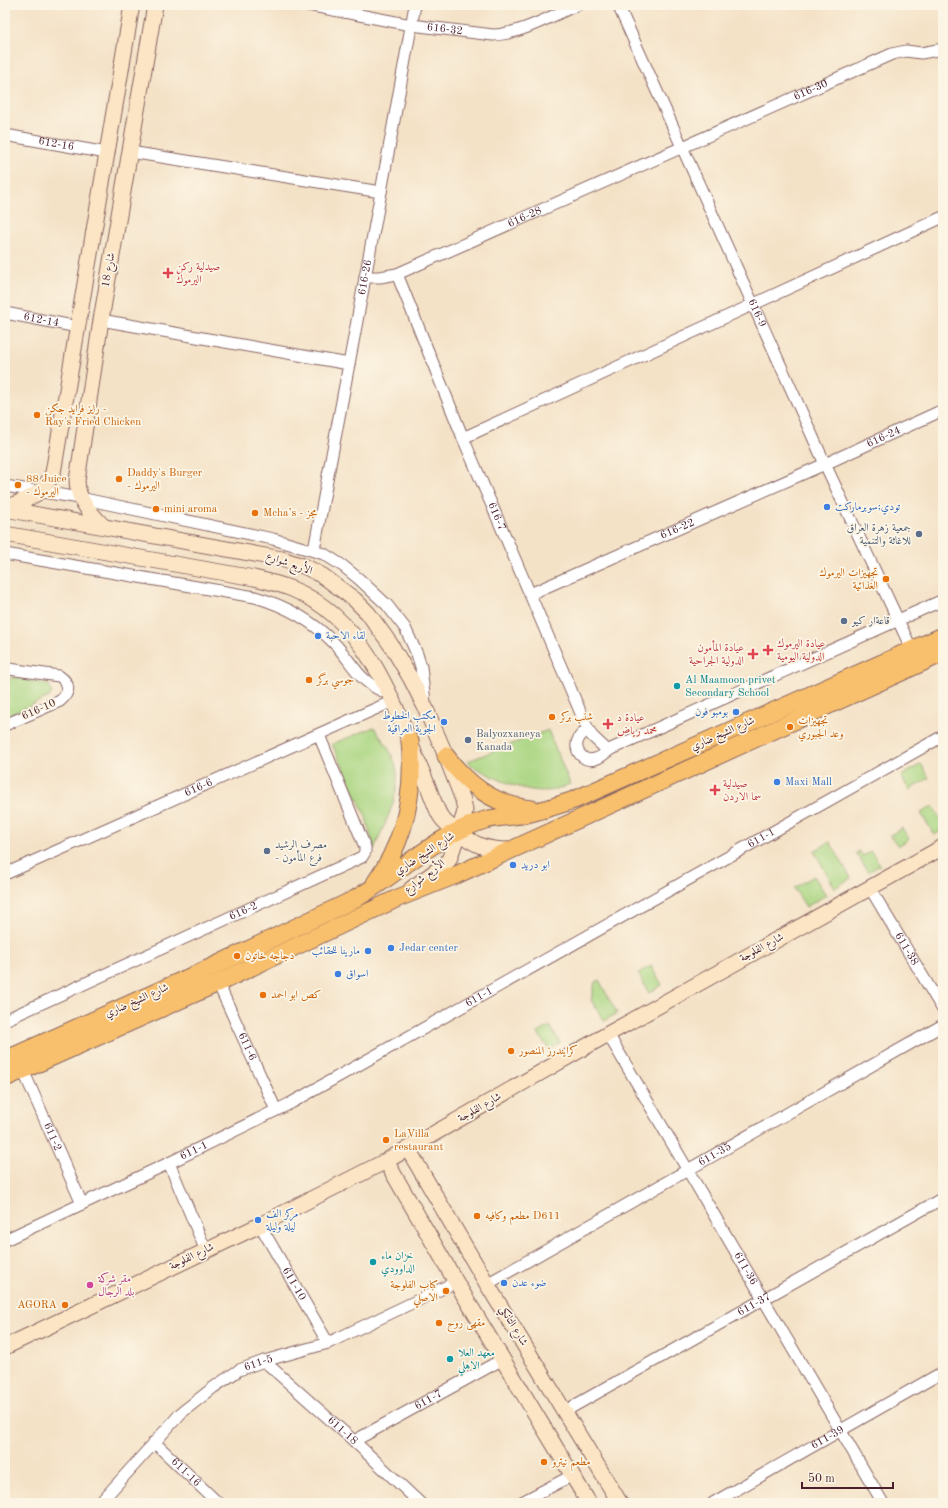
<svg xmlns="http://www.w3.org/2000/svg" width="948" height="1508" font-family="'Old Standard TT',Amiri,serif">
	<rect width="100%" height="100%" fill="#fcf5e5"/>
	<filter id="ink" filterUnits="userSpaceOnUse"><feTurbulence type="fractalNoise" baseFrequency=".025" numOctaves="2"/><feDisplacementMap in="SourceGraphic" scale="8" xChannelSelector="R" yChannelSelector="G"/><feConvolveMatrix kernelMatrix="1 2 1 2 8 2 1 2 1" color-interpolation-filters="sRGB"/></filter>
	<filter id="wash" filterUnits="userSpaceOnUse"><feTurbulence type="fractalNoise" baseFrequency=".012" numOctaves="4" result="noise"/><feDisplacementMap in="SourceGraphic" scale="16" xChannelSelector="R" yChannelSelector="G"/><feGaussianBlur stdDeviation="0.9" result="paint"/><feColorMatrix in="noise" values="0 0 0 0 0 0 0 0 0 0 0 0 0 0 0 0 0 1.4 0 .05"/><feComposite in="paint" operator="in"/></filter>
	<g filter="url(#wash)">
		<rect width="100%" height="100%" fill="#f4e2c7"/>
		<path fill="#aad682" stroke="#7a7a56" d="M14 677 49 685 52 693 49 697 5 717V680Z
			M374 727C381 737 389 747 393 758 406 787 385 822 374 849L366 817 332 744Z
			M548 730 570 784C566 785 563 788 559 789 530 797 497 779 472 766L468 761Z
			M921 764 929 778 909 790 901 776Z
			M933 806 943 824V830L934 835 921 813Z
			M902 828 909 839 898 846 890 835Z
			M830 842 851 878 835 888 814 851Z
			M859 851 863 856 871 851 880 865 868 872 856 853Z
			M814 876 826 895 806 907 794 888Z
			M651 966 662 985 649 993 638 973Z
			M599 980 617 1013 604 1021 591 1000 595 982Z
			M550 1026 560 1043 549 1050 538 1033Z"/>
	</g>
	<g filter="url(#ink)">
		<g fill="none" stroke-linecap="round" stroke-linejoin="round">
			<g stroke="#866362" stroke-width="13">
				<g id="street">
					<path id="s1" d="M308 5 411 25 493 35C521 34 551 16 577 5"/>
					<path id="s2" d="M618 5 825 464 912 650"/>
					<path id="s3" d="M5 135 107 153"/>
					<path d="M381 192 415 5"/>
					<path id="s4" d="M397 274 463 438 586 725 592 736 608 751"/>
					<path id="s5" d="M365 277H380L397 274 892 54 906 51 921 53 943 49"/>
					<path id="s6" d="M5 313 78 327"/>
					<path id="s7" d="M101 320 349 364 381 192 130 152"/>
					<path d="M463 438 943 217"/>
					<path d="M5 486 80 498 273 539 324 554 343 566 359 579 387 605 405 628 417 654 421 667 425 703"/>
					<path d="M314 550 349 364"/>
					<path d="M5 554 255 597C286 606 312 620 334 643 355 665 358 683 390 694"/>
					<path id="s8" d="M530 594 825 464 943 410"/>
					<path d="M5 670 9 669 59 676C71 684 70 692 60 701L5 725"/>
					<path d="M588 730C585 732 581 734 579 738 572 749 583 763 595 759 601 758 606 752 611 749L943 600"/>
					<path id="s9" d="M5 874 393 701"/>
					<path id="s10" d="M870 888 943 1010"/>
					<path id="s11" d="M218 983 276 1110"/>
					<path id="s12" d="M5 1020 362 857 365 852V847L319 735"/>
					<path id="s13" d="M608 1034 883 1503"/>
					<path id="s14" d="M23 1070 82 1204"/>
					<path d="M169 1163 206 1251"/>
					<path id="s15" d="M260 1225 328 1343"/>
					<path id="s16" d="M5 1240 169 1163 291 1103 943 736"/>
					<path id="s17" d="M487 1284 943 1025"/>
					<path id="s18" d="M264 1361 354 1441 420 1503"/>
					<path id="s19" d="M565 1411 943 1198"/>
					<path id="s20" d="M354 1441 503 1359"/>
					<path id="s21" d="M154 1442 218 1503"/>
					<path id="s22" d="M100 1503 181 1413 214 1387 239 1370 264 1361 328 1343 456 1282"/>
					<path d="M520 1503 573 1475"/>
					<path id="s23" d="M713 1503 943 1372"/>
				</g>
			</g>
			<g stroke="#866362" stroke-width="17">
				<path id="secondary" d="M5 508C27 499 42 496 53 473L132 5
					M5 509 282 559 306 567 323 576 354 599 368 613 391 645 411 679 425 707 446 756 463 800 465 810 464 815 449 860 440 868 411 889
					M104 527C90 512 78 502 77 481L101 320 155 5
					M5 534 254 578C267 581 280 584 292 589 361 617 390 691 415 755 421 769 427 783 432 797 435 804 437 811 441 817 445 823 451 827 456 831 475 845 485 850 509 850
					M408 1149 487 1284 620 1503
					M386 1161 456 1282 589 1503
					M5 1347 260 1225 386 1161 608 1034 943 847"/>
			</g>
			<g stroke="#866362" stroke-width="19">
				<path id="primary" d="M446 756C467 784 495 806 532 809
					M375 883C406 840 415 793 410 741
					M5 1060 212 967 355 899C398 874 436 835 485 820 499 816 513 817 527 814 543 810 559 805 574 800L943 636
					M5 1078 218 983 398 898 456 875 943 653"/>
			</g>
			<use href="#street" stroke="#fff" stroke-width="11"/>
			<use href="#secondary" stroke="#fce5c4" stroke-width="15"/>
			<use href="#primary" stroke="#f8bf6c" stroke-width="17"/>
		</g>
	</g>
	<g fill="#e0444e" stroke="#fcf5e5" stroke-width="1.5">
		<path d="M166 267h4v4h4v4h-4v4h-4v-4h-4v-4h4z"/>
		<path d="M766 644h4v4h4v4h-4v4h-4v-4h-4v-4h4z"/>
		<path d="M751 648h4v4h4v4h-4v4h-4v-4h-4v-4h4z"/>
		<path d="M606 718h4v4h4v4h-4v4h-4v-4h-4v-4h4z"/>
		<path d="M713 784h4v4h4v4h-4v4h-4v-4h-4v-4h4z"/>
	</g>
	<g fill="#e8710a" stroke="#fcf5e5" stroke-width="1.5">
		<circle cx="37" cy="415" r="4"/>
		<circle cx="119" cy="479" r="4"/>
		<circle cx="18" cy="485" r="4"/>
		<circle cx="156" cy="509" r="4"/>
		<circle cx="255" cy="513" r="4"/>
		<circle cx="886" cy="579" r="4"/>
		<circle cx="309" cy="680" r="4"/>
		<circle cx="552" cy="717" r="4"/>
		<circle cx="790" cy="727" r="4"/>
		<circle cx="237" cy="956" r="4"/>
		<circle cx="263" cy="995" r="4"/>
		<circle cx="511" cy="1051" r="4"/>
		<circle cx="386" cy="1140" r="4"/>
		<circle cx="477" cy="1216" r="4"/>
		<circle cx="446" cy="1291" r="4"/>
		<circle cx="65" cy="1305" r="4"/>
		<circle cx="439" cy="1323" r="4"/>
		<circle cx="544" cy="1462" r="4"/>
	</g>
	<g fill="#3f7fe0" stroke="#fcf5e5" stroke-width="1.5">
		<circle cx="827" cy="507" r="4"/>
		<circle cx="318" cy="636" r="4"/>
		<circle cx="736" cy="712" r="4"/>
		<circle cx="444" cy="722" r="4"/>
		<circle cx="777" cy="782" r="4"/>
		<circle cx="513" cy="865" r="4"/>
		<circle cx="391" cy="948" r="4"/>
		<circle cx="368" cy="951" r="4"/>
		<circle cx="338" cy="974" r="4"/>
		<circle cx="258" cy="1220" r="4"/>
		<circle cx="504" cy="1283" r="4"/>
	</g>
	<g fill="#5c6f8a" stroke="#fcf5e5" stroke-width="1.5">
		<circle cx="919" cy="534" r="4"/>
		<circle cx="844" cy="621" r="4"/>
		<circle cx="468" cy="740" r="4"/>
		<circle cx="267" cy="851" r="4"/>
	</g>
	<g fill="#0f9aa8" stroke="#fcf5e5" stroke-width="1.5">
		<circle cx="677" cy="686" r="4"/>
		<circle cx="373" cy="1262" r="4"/>
		<circle cx="450" cy="1359" r="4"/>
	</g>
	<circle fill="#d1479c" stroke="#fcf5e5" stroke-width="1.5" cx="90" cy="1285" r="4"/>
	<g text-anchor="middle" dominant-baseline="central" stroke-width="3.5" stroke-linejoin="round" paint-order="stroke">
		<g font-size="11" fill="#4a1f2b" stroke="#fcf5e5">
			<text stroke="none"><textPath href="#s1" startOffset="139">616-32</textPath></text>
			<text stroke="none"><textPath href="#s5" startOffset="485">616-30</textPath></text>
			<text stroke="none"><textPath href="#s3" startOffset="52">612-16</textPath></text>
			<text stroke="none"><textPath href="#s5" startOffset="172">616-28</textPath></text>
			<text transform="translate(109 270) rotate(-80)">شارع 18</text>
			<text stroke="none"><textPath href="#s7" startOffset="340">616-26</textPath></text>
			<text stroke="none"><textPath href="#s2" startOffset="338">616-9</textPath></text>
			<text stroke="none"><textPath href="#s6" startOffset="37">612-14</textPath></text>
			<text stroke="none"><textPath href="#s8" startOffset="387">616-24</textPath></text>
			<text stroke="none"><textPath href="#s4" startOffset="262">616-7</textPath></text>
			<text stroke="none"><textPath href="#s8" startOffset="161">616-22</textPath></text>
			<text transform="translate(289 564) rotate(19)">الأربع شوارع</text>
			<text transform="translate(39 710) rotate(-24)">616-10</text>
			<text transform="translate(723 734) rotate(-24)">شارع الشيخ ضاري</text>
			<text stroke="none"><textPath href="#s9" startOffset="212">616-6</textPath></text>
			<text stroke="none"><textPath href="#s16" startOffset="857">611-1</textPath></text>
			<text transform="translate(425 854) rotate(-33)">شارع الشيخ ضاري</text>
			<text transform="translate(425 877) rotate(-38)">الأربع شوارع</text>
			<text stroke="none"><textPath href="#s12" startOffset="262">616-2</textPath></text>
			<text transform="translate(762 948) rotate(-29)">شارع الفلوجة</text>
			<text stroke="none"><textPath href="#s10" startOffset="71">611-38</textPath></text>
			<text stroke="none"><textPath href="#s16" startOffset="533">611-1</textPath></text>
			<text transform="translate(137 1001) rotate(-24)">شارع الشيخ ضاري</text>
			<text stroke="none"><textPath href="#s11" startOffset="70">611-6</textPath></text>
			<text transform="translate(480 1108) rotate(-30)">شارع الفلوجة</text>
			<text stroke="none"><textPath href="#s14" startOffset="73">611-2</textPath></text>
			<text stroke="none"><textPath href="#s16" startOffset="209">611-1</textPath></text>
			<text stroke="none"><textPath href="#s17" startOffset="262">611-35</textPath></text>
			<text transform="translate(192 1257) rotate(-26)">شارع الفلوجة</text>
			<text stroke="none"><textPath href="#s13" startOffset="272">611-36</textPath></text>
			<text stroke="none"><textPath href="#s15" startOffset="68">611-10</textPath></text>
			<text stroke="none"><textPath href="#s19" startOffset="217">611-37</textPath></text>
			<text transform="translate(513 1326) rotate(59)">شارع التانكي</text>
			<text stroke="none"><textPath href="#s22" startOffset="214">611-5</textPath></text>
			<text stroke="none"><textPath href="#s20" startOffset="85">611-7</textPath></text>
			<text stroke="none"><textPath href="#s18" startOffset="105">611-18</textPath></text>
			<text stroke="none"><textPath href="#s23" startOffset="132">611-39</textPath></text>
			<text stroke="none"><textPath href="#s21" startOffset="44">611-16</textPath></text>
		</g>
		<g font-size="11" fill="#be3a42" stroke="#fcf5e5" text-anchor="start">
			<text x="176" y="267">صيدلية ركن<tspan x="176" dy="13">اليرموك</tspan></text>
			<text x="777" y="644">عيادة اليرموك<tspan x="777" dy="13">الدولية اليومية</tspan></text>
			<text x="744" y="648" text-anchor="end">عيادة المأمون<tspan x="744" dy="13">الدولية الجراحية</tspan></text>
			<text x="617" y="718">عيادة د<tspan x="617" dy="13">محمد رياض</tspan></text>
			<text x="723" y="784">صيدلية<tspan x="723" dy="13">سما الاردن</tspan></text>
		</g>
		<g font-size="11" fill="#c56008" stroke="#fcf5e5" text-anchor="start">
			<text x="45" y="409">رايز فرايد جكن -<tspan x="45" dy="13">Ray's Fried Chicken</tspan></text>
			<text x="127" y="473">Daddy's Burger<tspan x="127" dy="13">- اليرموك</tspan></text>
			<text x="26" y="479">88 Juice<tspan x="26" dy="13">- اليرموك</tspan></text>
			<text x="164" y="509">mini aroma</text>
			<text x="263" y="513">Mcha’s - مجز</text>
			<text x="878" y="573" text-anchor="end">تجهيزات اليرموك<tspan x="878" dy="13">الغذائية</tspan></text>
			<text x="317" y="680">جوسي برگر</text>
			<text x="560" y="717">شنب بركر</text>
			<text x="798" y="721">تجهيزات<tspan x="798" dy="13">وعد الجبوري</tspan></text>
			<text x="245" y="956">دجاجه خاتون</text>
			<text x="271" y="995">كص ابو احمد</text>
			<text x="519" y="1051">كرايندرز المنصور</text>
			<text x="394" y="1134">LaVilla<tspan x="394" dy="13">restaurant</tspan></text>
			<text x="485" y="1216">مطعم وكافيه D611</text>
			<text x="438" y="1285" text-anchor="end">كباب الفلوجة<tspan x="438" dy="13">الاصلي</tspan></text>
			<text x="57" y="1305" text-anchor="end">AGORA</text>
			<text x="447" y="1323">مقهى روح</text>
			<text x="552" y="1462">مطعم نيترو</text>
		</g>
		<g font-size="11" fill="#366cbe" stroke="#fcf5e5" text-anchor="start">
			<text x="835" y="507">تودي;سوبرماركت</text>
			<text x="326" y="636">لقاء الاحبة</text>
			<text x="728" y="712" text-anchor="end">بومبو فون</text>
			<text x="436" y="716" text-anchor="end">مكتب الخطوط<tspan x="436" dy="13">الجوية العراقية</tspan></text>
			<text x="785" y="782">Maxi Mall</text>
			<text x="521" y="865">ابو دريد</text>
			<text x="399" y="948">Jedar center</text>
			<text x="360" y="951" text-anchor="end">مارينا للحقائب</text>
			<text x="346" y="974">اسواق</text>
			<text x="266" y="1214">مركز الف<tspan x="266" dy="13">ليلة وليلة</tspan></text>
			<text x="512" y="1283">ضوء عدن</text>
		</g>
		<g font-size="11" fill="#4e5e75" stroke="#fcf5e5" text-anchor="start">
			<text x="911" y="528" text-anchor="end">جمعية زهرة العراق<tspan x="911" dy="13">للاغاثة والتنمية</tspan></text>
			<text x="852" y="621">قاعةار كيو</text>
			<text x="476" y="734">Balyozxaneya<tspan x="476" dy="13">Kanada</tspan></text>
			<text x="275" y="845">مصرف الرشيد<tspan x="275" dy="13">- فرع المأمون</tspan></text>
		</g>
		<g font-size="11" fill="#0d838f" stroke="#fcf5e5" text-anchor="start">
			<text x="685" y="680">Al Maamoon privet<tspan x="685" dy="13">Secondary School</tspan></text>
			<text x="381" y="1256">خزان ماء<tspan x="381" dy="13">الداوودي</tspan></text>
			<text x="458" y="1353">معهد العلا<tspan x="458" dy="13">الاهلي</tspan></text>
		</g>
		<g font-size="11" fill="#b23c85" stroke="#fcf5e5" text-anchor="start">
			<text x="98" y="1279">مقر شركة<tspan x="98" dy="13">بلد الرجال</tspan></text>
		</g>
	</g>
	<rect width="948" height="1508" fill="none" stroke="#fcf5e5" stroke-width="20"/>
	<path d="M802 1482v6h91v-6" fill="none" stroke="#4a1f2b" stroke-width="2"/>
	<text x="808" y="1482" font-size="12" fill="#4a1f2b" stroke="#fcf5e5" stroke-width="3" paint-order="stroke">50 m</text>
</svg>
